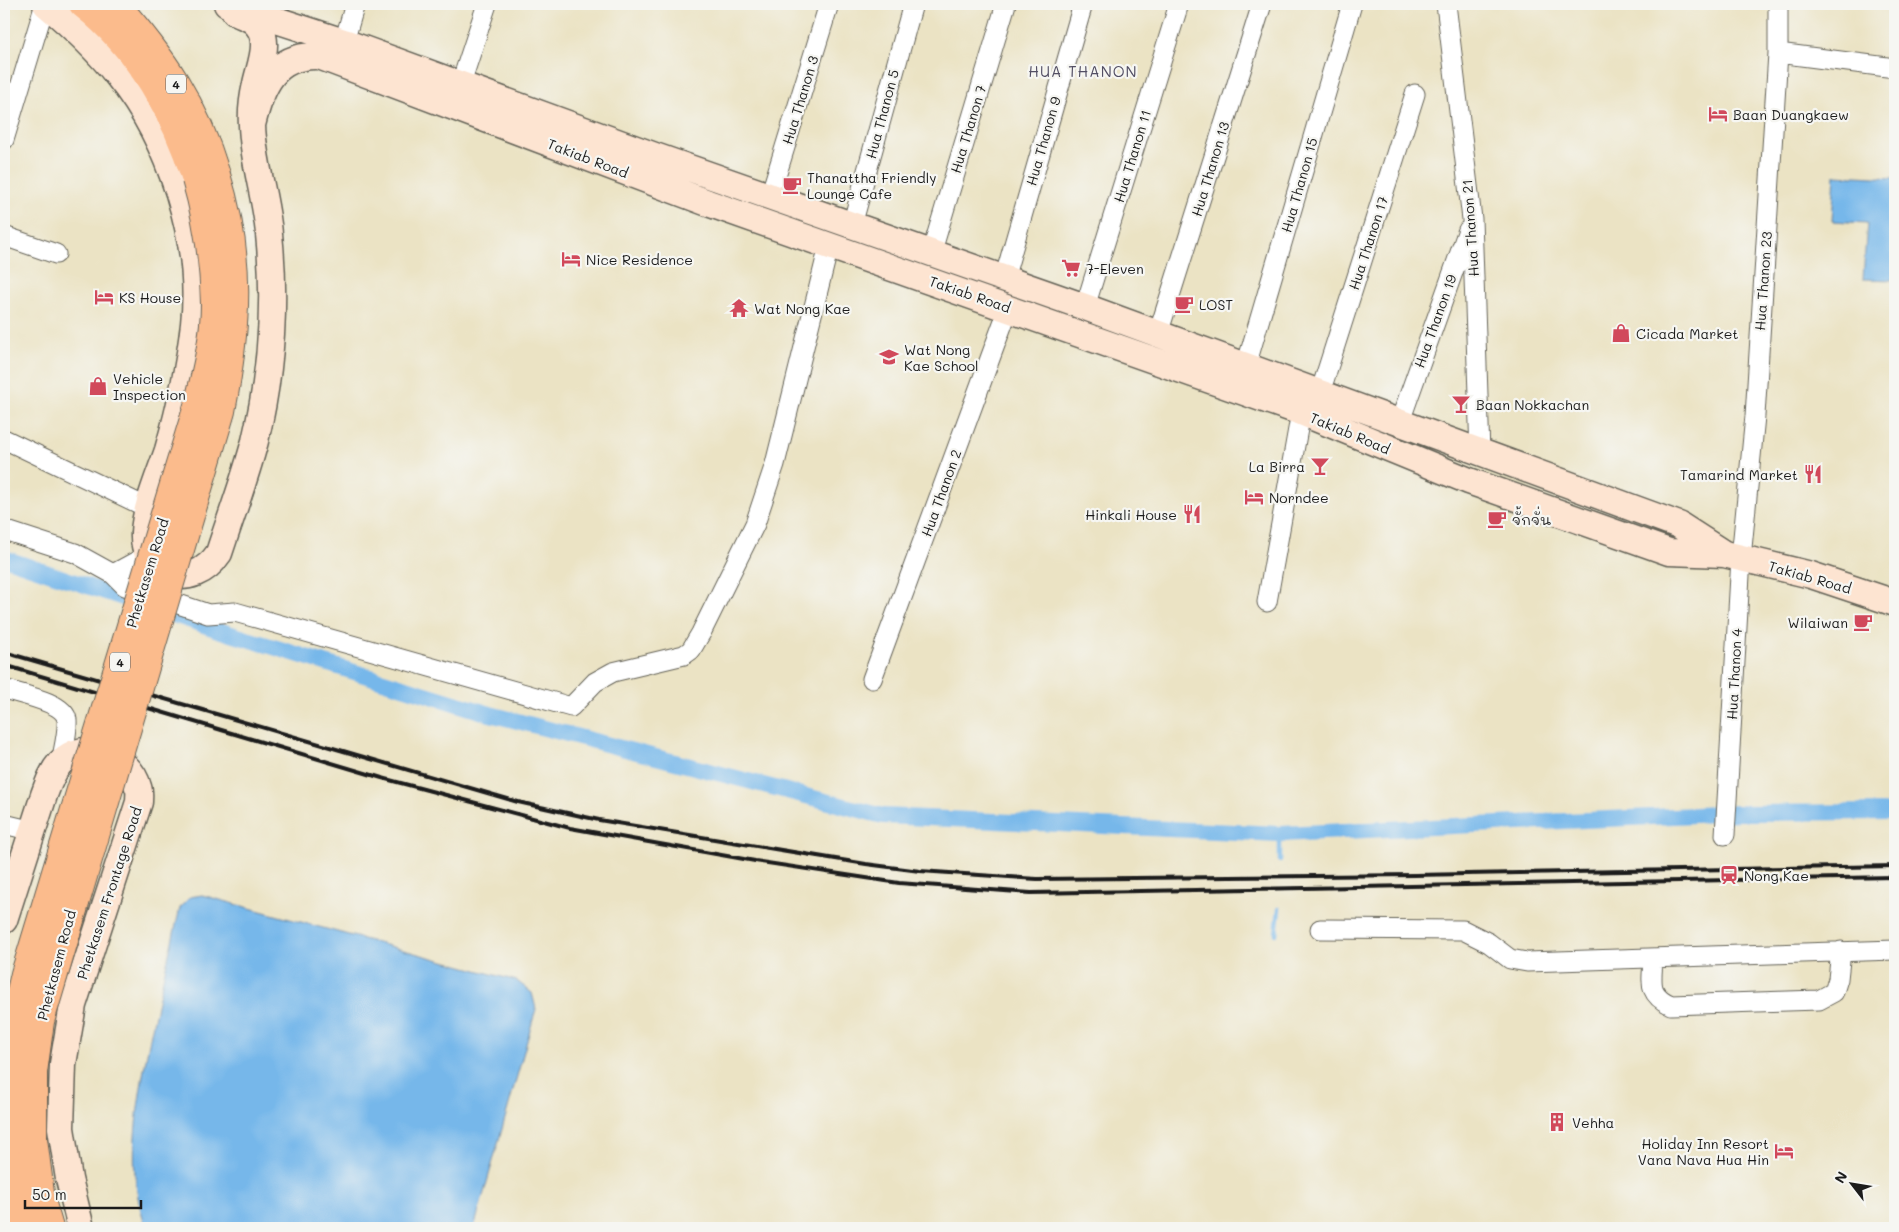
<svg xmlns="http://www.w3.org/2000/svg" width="1899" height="1232" font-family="Mali,'Playpen Sans Thai',sans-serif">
	<rect width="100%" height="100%" fill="#f6f6f2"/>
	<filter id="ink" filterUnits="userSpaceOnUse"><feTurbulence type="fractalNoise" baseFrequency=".02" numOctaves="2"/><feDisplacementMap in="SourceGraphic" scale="10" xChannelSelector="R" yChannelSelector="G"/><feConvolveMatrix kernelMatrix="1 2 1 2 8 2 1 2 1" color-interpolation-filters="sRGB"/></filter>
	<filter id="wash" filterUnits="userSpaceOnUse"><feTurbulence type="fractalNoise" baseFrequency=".0096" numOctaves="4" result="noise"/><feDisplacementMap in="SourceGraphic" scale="20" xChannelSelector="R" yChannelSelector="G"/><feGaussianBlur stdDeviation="1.12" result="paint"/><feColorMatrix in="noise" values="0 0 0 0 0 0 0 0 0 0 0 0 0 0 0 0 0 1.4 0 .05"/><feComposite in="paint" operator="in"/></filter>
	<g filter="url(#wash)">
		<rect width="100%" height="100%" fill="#ebe3c4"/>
		<path fill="#76b7ea" stroke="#496a83" d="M1835 175 1895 178V280L1863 279 1867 223 1832 221Z
			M202 895 517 981 532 993 536 1009 474 1228H146C128 1175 134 1129 143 1075 153 1018 167 963 180 908L190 897Z"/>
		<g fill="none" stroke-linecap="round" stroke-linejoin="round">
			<path stroke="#76b7ea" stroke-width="4.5" d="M1280 861V834
				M1276 934 1279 909"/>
			<path stroke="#76b7ea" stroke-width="16" d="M4 558 215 629 490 714 883 816 1280 834 1739 813 1895 812"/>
		</g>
	</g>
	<g filter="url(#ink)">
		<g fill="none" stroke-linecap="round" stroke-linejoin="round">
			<g stroke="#646257" stroke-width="21">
				<path id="street" d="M1446 4 1472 219 1480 453
					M344 42 355 4
					M1778 53 1895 68
					M460 86 487 4
					M4 140 45 4
					M770 196 829 4
					M852 225 913 4
					M4 236 56 254
					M931 254 1006 4
					M1004 279 1083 4
					M1085 307 1179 4
					M1158 334 1262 4
					M1246 366 1352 4
					M1320 393 1415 94
					M1399 424 1468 230
					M4 439 150 509
					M4 530 75 553 113 574 125 586 208 614 235 612 571 707 595 682 613 672 684 655 691 650 701 633 755 524 775 464 829 246
					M113 574 148 555
					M1267 602 1301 412
					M872 679 1009 307
					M4 689C19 694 65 702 67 720 68 733 63 750 61 763
					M4 824 33 831
					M1725 835 1741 558 1755 416 1778 53V4
					M1320 929 1463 930 1489 943 1510 959 1527 962 1895 950
					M1653 959C1652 982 1647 994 1671 1005L1819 1000 1834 992 1838 979 1841 951"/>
			</g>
			<g stroke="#646257" stroke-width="29">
				<path id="secondary" d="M46 4C72 26 97 49 118 76 170 140 203 242 194 324 189 367 180 408 168 450 160 474 145 508 144 533 143 549 151 564 164 571 186 583 207 571 219 553 231 516 245 479 255 441 271 374 276 303 269 234 266 197 253 162 252 125 251 111 253 97 256 84 260 64 274 36 252 20 247 17 240 15 235 12
					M227 4 344 42 655 156 1085 307 1679 525 1724 554
					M252 125C261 87 274 54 319 56L708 203 1301 412 1469 481 1669 552 1724 554 1741 558 1811 575 1895 603
					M4 920 44 795C48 784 52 772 60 763 84 737 130 756 138 787 140 791 139 798 139 802L73 1005 63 1064 61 1128 69 1179 81 1228"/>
			</g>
			<g stroke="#646257" stroke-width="30">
				<path id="primary" d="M83 4C138 47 176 113 196 179
					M115 4C163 58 195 105 216 175
					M33 1139 41 1201 49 1228
					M8 1143 18 1210 24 1228"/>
			</g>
			<use href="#street" stroke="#fff" stroke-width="19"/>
			<use href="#secondary" stroke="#fde4d1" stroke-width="26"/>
			<use href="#primary" stroke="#fbbb8c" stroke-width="28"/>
			<path stroke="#1c1c1c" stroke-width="4" d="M4 652 518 802 599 820 866 864 920 871 1037 879 1415 875 1895 866
				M4 665 382 778 570 828 755 861 899 883 1031 893 1895 877"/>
			<g stroke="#646257" stroke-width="30" stroke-linecap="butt">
				<path id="primary-bridge" d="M33 1139V1072L40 1021 221 411C237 326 242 258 216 175
					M8 1143 7 1077 14 1022 25 974 198 406C206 373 215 338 215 304 214 262 208 220 196 179"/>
			</g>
			<use href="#primary-bridge" stroke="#fbbb8c" stroke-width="28"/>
		</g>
	</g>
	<defs>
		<g id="hotel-bare" transform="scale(1.5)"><path d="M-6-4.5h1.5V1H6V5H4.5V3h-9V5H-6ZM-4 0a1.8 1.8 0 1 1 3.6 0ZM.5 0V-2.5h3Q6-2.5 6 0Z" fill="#d1495b" stroke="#f6f6f2" stroke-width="2.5" paint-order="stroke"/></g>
		<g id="cafe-bare" transform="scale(1.5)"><path d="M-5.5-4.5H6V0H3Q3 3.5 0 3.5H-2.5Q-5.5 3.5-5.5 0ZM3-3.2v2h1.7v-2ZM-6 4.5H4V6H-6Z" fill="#d1495b" stroke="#f6f6f2" stroke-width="2.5" paint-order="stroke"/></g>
		<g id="supermarket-bare" transform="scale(1.5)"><path d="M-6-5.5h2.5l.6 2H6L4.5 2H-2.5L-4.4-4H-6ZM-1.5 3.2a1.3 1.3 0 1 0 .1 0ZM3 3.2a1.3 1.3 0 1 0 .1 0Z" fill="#d1495b" stroke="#f6f6f2" stroke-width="2.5" paint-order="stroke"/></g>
		<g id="temple-bare" transform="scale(1.5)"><path d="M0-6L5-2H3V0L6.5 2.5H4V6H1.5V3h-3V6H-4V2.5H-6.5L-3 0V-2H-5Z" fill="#d1495b" stroke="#f6f6f2" stroke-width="2.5" paint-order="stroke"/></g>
		<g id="shop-bare" transform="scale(1.5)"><path d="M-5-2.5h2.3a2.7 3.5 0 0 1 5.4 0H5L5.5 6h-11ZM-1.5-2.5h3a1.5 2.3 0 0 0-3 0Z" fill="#d1495b" stroke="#f6f6f2" stroke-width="2.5" paint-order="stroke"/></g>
		<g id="school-bare" transform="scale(1.5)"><path d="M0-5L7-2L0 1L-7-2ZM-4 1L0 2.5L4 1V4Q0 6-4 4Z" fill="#d1495b" stroke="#f6f6f2" stroke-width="2.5" paint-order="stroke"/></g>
		<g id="bar-bare" transform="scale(1.5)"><path d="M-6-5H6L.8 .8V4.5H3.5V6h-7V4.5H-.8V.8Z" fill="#d1495b" stroke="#f6f6f2" stroke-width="2.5" paint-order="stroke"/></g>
		<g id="restaurant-bare" transform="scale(1.5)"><path d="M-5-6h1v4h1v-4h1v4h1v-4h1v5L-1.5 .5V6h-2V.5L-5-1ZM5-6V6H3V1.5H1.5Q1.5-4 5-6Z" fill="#d1495b" stroke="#f6f6f2" stroke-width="2.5" paint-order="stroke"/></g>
		<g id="station-bare" transform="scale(1.5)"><path d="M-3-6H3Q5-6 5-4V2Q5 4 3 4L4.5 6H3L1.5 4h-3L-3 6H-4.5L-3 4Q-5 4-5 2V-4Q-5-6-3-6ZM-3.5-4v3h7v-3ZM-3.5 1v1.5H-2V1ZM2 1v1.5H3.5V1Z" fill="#d1495b" stroke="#f6f6f2" stroke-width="2.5" paint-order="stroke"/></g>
		<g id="building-bare" transform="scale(1.5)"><path d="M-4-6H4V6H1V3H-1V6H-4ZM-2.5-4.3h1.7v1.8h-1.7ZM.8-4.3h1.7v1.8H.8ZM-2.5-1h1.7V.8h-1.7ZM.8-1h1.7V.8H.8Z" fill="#d1495b" stroke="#f6f6f2" stroke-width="2.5" paint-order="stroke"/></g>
	</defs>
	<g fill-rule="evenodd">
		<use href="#hotel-bare" x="1718" y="114"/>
		<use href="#cafe-bare" x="792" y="185"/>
		<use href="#hotel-bare" x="571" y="259"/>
		<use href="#supermarket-bare" x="1071" y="268"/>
		<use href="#hotel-bare" x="104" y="297"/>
		<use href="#cafe-bare" x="1184" y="304"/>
		<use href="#temple-bare" x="739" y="308"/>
		<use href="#shop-bare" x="1621" y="333"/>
		<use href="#school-bare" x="889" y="357"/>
		<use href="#shop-bare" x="98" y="386"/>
		<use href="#bar-bare" x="1461" y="404"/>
		<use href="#bar-bare" x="1320" y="466"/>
		<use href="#restaurant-bare" x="1813" y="474"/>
		<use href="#hotel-bare" x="1254" y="497"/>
		<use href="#restaurant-bare" x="1192" y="514"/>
		<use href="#cafe-bare" x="1497" y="519"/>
		<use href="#cafe-bare" x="1863" y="622"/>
		<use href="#station-bare" x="1729" y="875"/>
		<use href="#building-bare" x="1557" y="1122"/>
		<use href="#hotel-bare" x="1784" y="1151"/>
	</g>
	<g text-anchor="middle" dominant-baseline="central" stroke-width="4.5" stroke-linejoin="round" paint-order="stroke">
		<g fill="#f6f6f2" stroke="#5d5d5c" stroke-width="1">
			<rect x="166" y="74.5" width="20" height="19" rx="4"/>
			<rect x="110" y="652.5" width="20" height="19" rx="4"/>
		</g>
		<g font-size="12" font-weight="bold" fill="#1c1c1c">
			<text x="176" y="84">4</text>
			<text x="120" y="662">4</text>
		</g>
		<g font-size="14" fill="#1c1c1c" stroke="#f6f6f2">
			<text transform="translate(800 100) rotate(-73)">Hua Thanon 3</text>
			<text transform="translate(882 114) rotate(-75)">Hua Thanon 5</text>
			<text transform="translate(968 129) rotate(-73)">Hua Thanon 7</text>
			<text transform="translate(1043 141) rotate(-74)">Hua Thanon 9</text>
			<text transform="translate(1132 156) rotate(-73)">Hua Thanon 11</text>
			<text transform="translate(588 158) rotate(21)">Takiab Road</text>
			<text transform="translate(1210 169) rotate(-73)">Hua Thanon 13</text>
			<text transform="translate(1299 185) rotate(-74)">Hua Thanon 15</text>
			<text transform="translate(1470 228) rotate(-94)">Hua Thanon 21</text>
			<text transform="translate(1368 243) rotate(-72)">Hua Thanon 17</text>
			<text transform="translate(1763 281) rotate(-86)">Hua Thanon 23</text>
			<text transform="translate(970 294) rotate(19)">Takiab Road</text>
			<text transform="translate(1435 321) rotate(-70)">Hua Thanon 19</text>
			<text transform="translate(1350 433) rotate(23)">Takiab Road</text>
			<text transform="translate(941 493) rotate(-70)">Hua Thanon 2</text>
			<text transform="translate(147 573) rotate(-73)">Phetkasem Road</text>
			<text transform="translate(1810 577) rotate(16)">Takiab Road</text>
			<text transform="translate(1734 674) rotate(-87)">Hua Thanon 4</text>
			<text transform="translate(109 893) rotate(-72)">Phetkasem Frontage Road</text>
			<text transform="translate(56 965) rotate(-75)">Phetkasem Road</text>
		</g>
		<g font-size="14" fill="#1c1c1c" stroke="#f6f6f2" text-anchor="start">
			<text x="1733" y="114">Baan Duangkaew</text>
			<text x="807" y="177">Thanattha Friendly<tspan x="807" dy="16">Lounge Cafe</tspan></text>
			<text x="586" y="259">Nice Residence</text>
			<text x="1086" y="268">7-Eleven</text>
			<text x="119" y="297">KS House</text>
			<text x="1199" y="304">LOST</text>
			<text x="754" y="308">Wat Nong Kae</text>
			<text x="1636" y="333">Cicada Market</text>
			<text x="904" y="349">Wat Nong<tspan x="904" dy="16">Kae School</tspan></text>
			<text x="113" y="378">Vehicle<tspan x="113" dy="16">Inspection</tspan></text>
			<text x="1476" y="404">Baan Nokkachan</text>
			<text x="1305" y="466" text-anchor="end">La Birra</text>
			<text x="1798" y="474" text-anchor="end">Tamarind Market</text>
			<text x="1269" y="497">Norndee</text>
			<text x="1177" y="514" text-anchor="end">Hinkali House</text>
			<text x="1512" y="519">จั้กจั่น</text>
			<text x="1848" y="622" text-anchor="end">Wilaiwan</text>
			<text x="1744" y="875">Nong Kae</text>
			<text x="1572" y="1122">Vehha</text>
			<text x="1769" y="1143" text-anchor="end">Holiday Inn Resort<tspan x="1769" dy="16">Vana Nava Hua Hin</tspan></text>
		</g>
		<g font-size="15" letter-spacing="1" fill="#534f64" stroke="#f6f6f2">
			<text x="1083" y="71">HUA THANON</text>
		</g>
	</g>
	<rect width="1899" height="1232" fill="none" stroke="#f6f6f2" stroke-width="20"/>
	<g transform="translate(1852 1184) rotate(301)" stroke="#f6f6f2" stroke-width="4" paint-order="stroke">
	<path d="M0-4L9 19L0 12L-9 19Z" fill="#1c1c1c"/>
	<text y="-8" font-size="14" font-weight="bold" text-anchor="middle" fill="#1c1c1c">N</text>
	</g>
	<path d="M25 1200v8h116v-8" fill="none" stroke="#1c1c1c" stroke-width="2.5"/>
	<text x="32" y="1200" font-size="15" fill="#1c1c1c" stroke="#f6f6f2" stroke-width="4" paint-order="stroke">50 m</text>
</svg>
